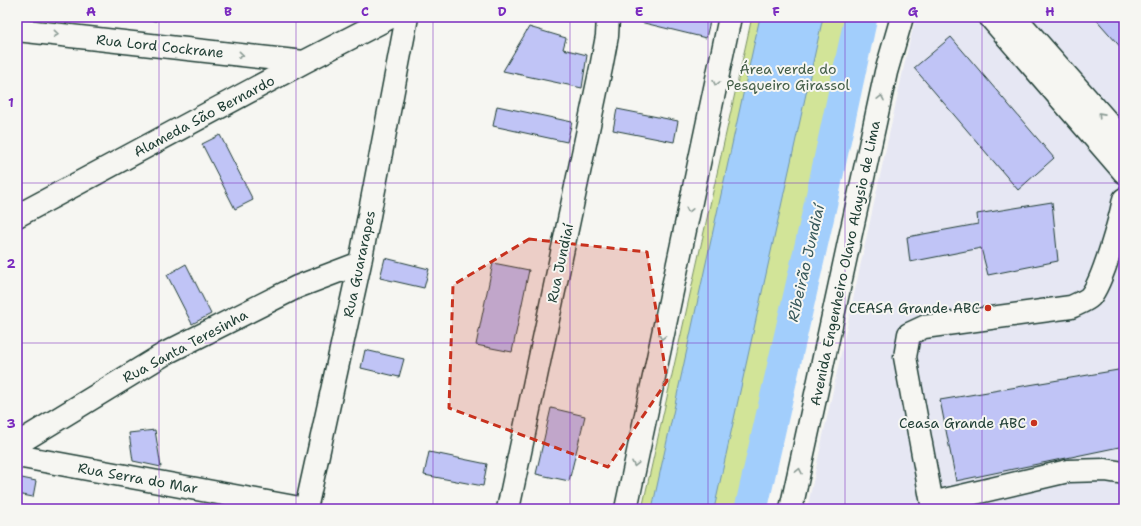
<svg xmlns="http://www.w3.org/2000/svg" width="1141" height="526" font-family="'Shantell Sans',sans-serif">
	<rect width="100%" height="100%" fill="#f6f6f2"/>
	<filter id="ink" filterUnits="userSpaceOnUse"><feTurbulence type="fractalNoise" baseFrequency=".025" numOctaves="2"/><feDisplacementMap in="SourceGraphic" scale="8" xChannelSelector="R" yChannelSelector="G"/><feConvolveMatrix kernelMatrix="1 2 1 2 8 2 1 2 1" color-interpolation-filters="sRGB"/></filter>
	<g filter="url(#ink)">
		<path fill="#e6e7f3" d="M916 17H1124V509H807L908 48Z"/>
		<path fill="#d2e498" stroke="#789066" d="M752 17H852L741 509H642Z"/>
		<path fill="#a2cefc" stroke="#6e94ac" d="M760 17H823L714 509H652Z"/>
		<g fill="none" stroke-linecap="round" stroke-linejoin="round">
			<path stroke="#a2cefc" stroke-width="33" d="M751 509 821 202 861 17"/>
		</g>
		<path fill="#c0c4f6" stroke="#1f3d34" d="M128 17H156V21Z
			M641 17H711L706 38 640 22Z
			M1094 17H1124V51Z
			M529 27 566 38 563 49 587 55 582 88 503 71Z
			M951 37 1054 158 1018 190 914 68Z
			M497 106 572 122 567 142 493 126Z
			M617 109 678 121 674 142 613 130Z
			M220 135 253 200 235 209 202 144Z
			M1052 202 1058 261 988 275 981 248 910 262 907 237 978 224 977 214Z
			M385 258 429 269 424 288 380 278Z
			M493 263 529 270 512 352 476 345Z
			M186 264 211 314 192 324 167 275Z
			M365 350 404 359 399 377 361 368Z
			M1124 369V446L956 481 940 400Z
			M551 408 585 416 569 481 536 474Z
			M155 430 161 467 133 461 129 433Z
			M429 452 487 464 483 486 424 475Z
			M17 477 36 481 33 497 17 494Z"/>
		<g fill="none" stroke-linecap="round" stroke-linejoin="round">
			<g stroke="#1f3d34" stroke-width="25">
				<path id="minor" d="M990 17 1124 172
					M1015 17 1120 136 1124 146
					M17 30 304 62
					M17 216 304 62 391 17
					M17 444 166 353 297 287 360 263
					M17 456 305 509
					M932 503 1068 471 1105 470 1124 473
					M306 509 360 263 407 17
					M508 509 601 68 607 36 608 17
					M933 509 905 357 909 334 924 327 1071 307C1077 304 1086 301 1090 297 1103 282 1120 220 1124 199"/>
			</g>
			<g stroke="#1f3d34" stroke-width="25">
				<path id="major" d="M626 509 730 17
					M791 509 886 72 902 17"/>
			</g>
			<use href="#minor" stroke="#f6f6f2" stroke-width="22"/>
			<use href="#major" stroke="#f6f6f2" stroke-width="22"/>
		</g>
		<defs><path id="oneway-chevron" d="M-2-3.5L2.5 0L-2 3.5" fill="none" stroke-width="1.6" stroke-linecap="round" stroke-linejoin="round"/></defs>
		<g stroke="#8a9a93">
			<use href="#oneway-chevron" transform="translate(56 34) rotate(6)"/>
			<use href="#oneway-chevron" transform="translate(241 55) rotate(6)"/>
			<use href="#oneway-chevron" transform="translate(716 83) rotate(102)"/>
			<use href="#oneway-chevron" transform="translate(881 98) rotate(-78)"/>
			<use href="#oneway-chevron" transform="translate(1101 115) rotate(-132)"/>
			<use href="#oneway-chevron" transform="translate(689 210) rotate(102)"/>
			<use href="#oneway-chevron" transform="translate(662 337) rotate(102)"/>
			<use href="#oneway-chevron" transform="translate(635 464) rotate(102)"/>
			<use href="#oneway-chevron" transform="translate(799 471) rotate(-78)"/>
		</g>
	</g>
	<path fill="#c8321e" fill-opacity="0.2" stroke="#c8321e" stroke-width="3" stroke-dasharray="8 5" stroke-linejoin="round" d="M529 239 647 252 667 381 608 467 449 408 453 285Z"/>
	<path fill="none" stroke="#7b2cbf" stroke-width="1" stroke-opacity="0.55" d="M159 17V509M296 17V509M433 17V509M570 17V509M708 17V509M845 17V509M982 17V509M17 183H1124M17 343H1124"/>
	<g fill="#c8321e" stroke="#f6f6f2" stroke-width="1.5">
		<circle cx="988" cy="308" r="4"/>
		<circle cx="1034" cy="423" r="4"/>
	</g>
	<g text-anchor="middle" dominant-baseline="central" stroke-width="4" stroke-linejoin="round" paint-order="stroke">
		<g font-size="14" fill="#1f3d34" stroke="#f6f6f2">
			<text transform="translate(160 46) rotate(6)">Rua Lord Cockrane</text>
			<text transform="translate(204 116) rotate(-28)">Alameda São Bernardo</text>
			<text transform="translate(560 263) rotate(-78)">Rua Jundiaí</text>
			<text transform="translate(845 263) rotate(-78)">Avenida Engenheiro Olavo Alaysio de Lima</text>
			<text transform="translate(359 264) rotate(-78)">Rua Guararapes</text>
			<text transform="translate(185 346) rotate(-28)">Rua Santa Teresinha</text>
			<text transform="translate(138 478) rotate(10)">Rua Serra do Mar</text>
		</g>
		<g font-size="14" fill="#435e48" stroke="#f6f6f2">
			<text x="788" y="69">Área verde do<tspan x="788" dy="16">Pesqueiro Girassol</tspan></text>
		</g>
		<g font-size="14" fill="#1f3d34" stroke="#f6f6f2" text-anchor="end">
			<text x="980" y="308">CEASA Grande ABC</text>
			<text x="1026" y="423">Ceasa Grande ABC</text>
		</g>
		<g font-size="15" font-style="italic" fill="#395a5c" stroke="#f6f6f2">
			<text transform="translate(806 263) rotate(-77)">Ribeirão Jundiaí</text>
		</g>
	</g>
	<rect width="1141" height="526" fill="none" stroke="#f6f6f2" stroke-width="44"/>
	<rect x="22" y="22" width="1097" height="482" fill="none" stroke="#7b2cbf" stroke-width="1.5"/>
	<g font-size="13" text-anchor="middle" font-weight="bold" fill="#7b2cbf">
		<text x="91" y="16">A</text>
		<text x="228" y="16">B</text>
		<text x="365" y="16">C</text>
		<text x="502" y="16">D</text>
		<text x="639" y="16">E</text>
		<text x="776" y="16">F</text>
		<text x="913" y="16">G</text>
		<text x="1050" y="16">H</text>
		<text x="11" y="107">1</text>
		<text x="11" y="268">2</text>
		<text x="11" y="428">3</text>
	</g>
</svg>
